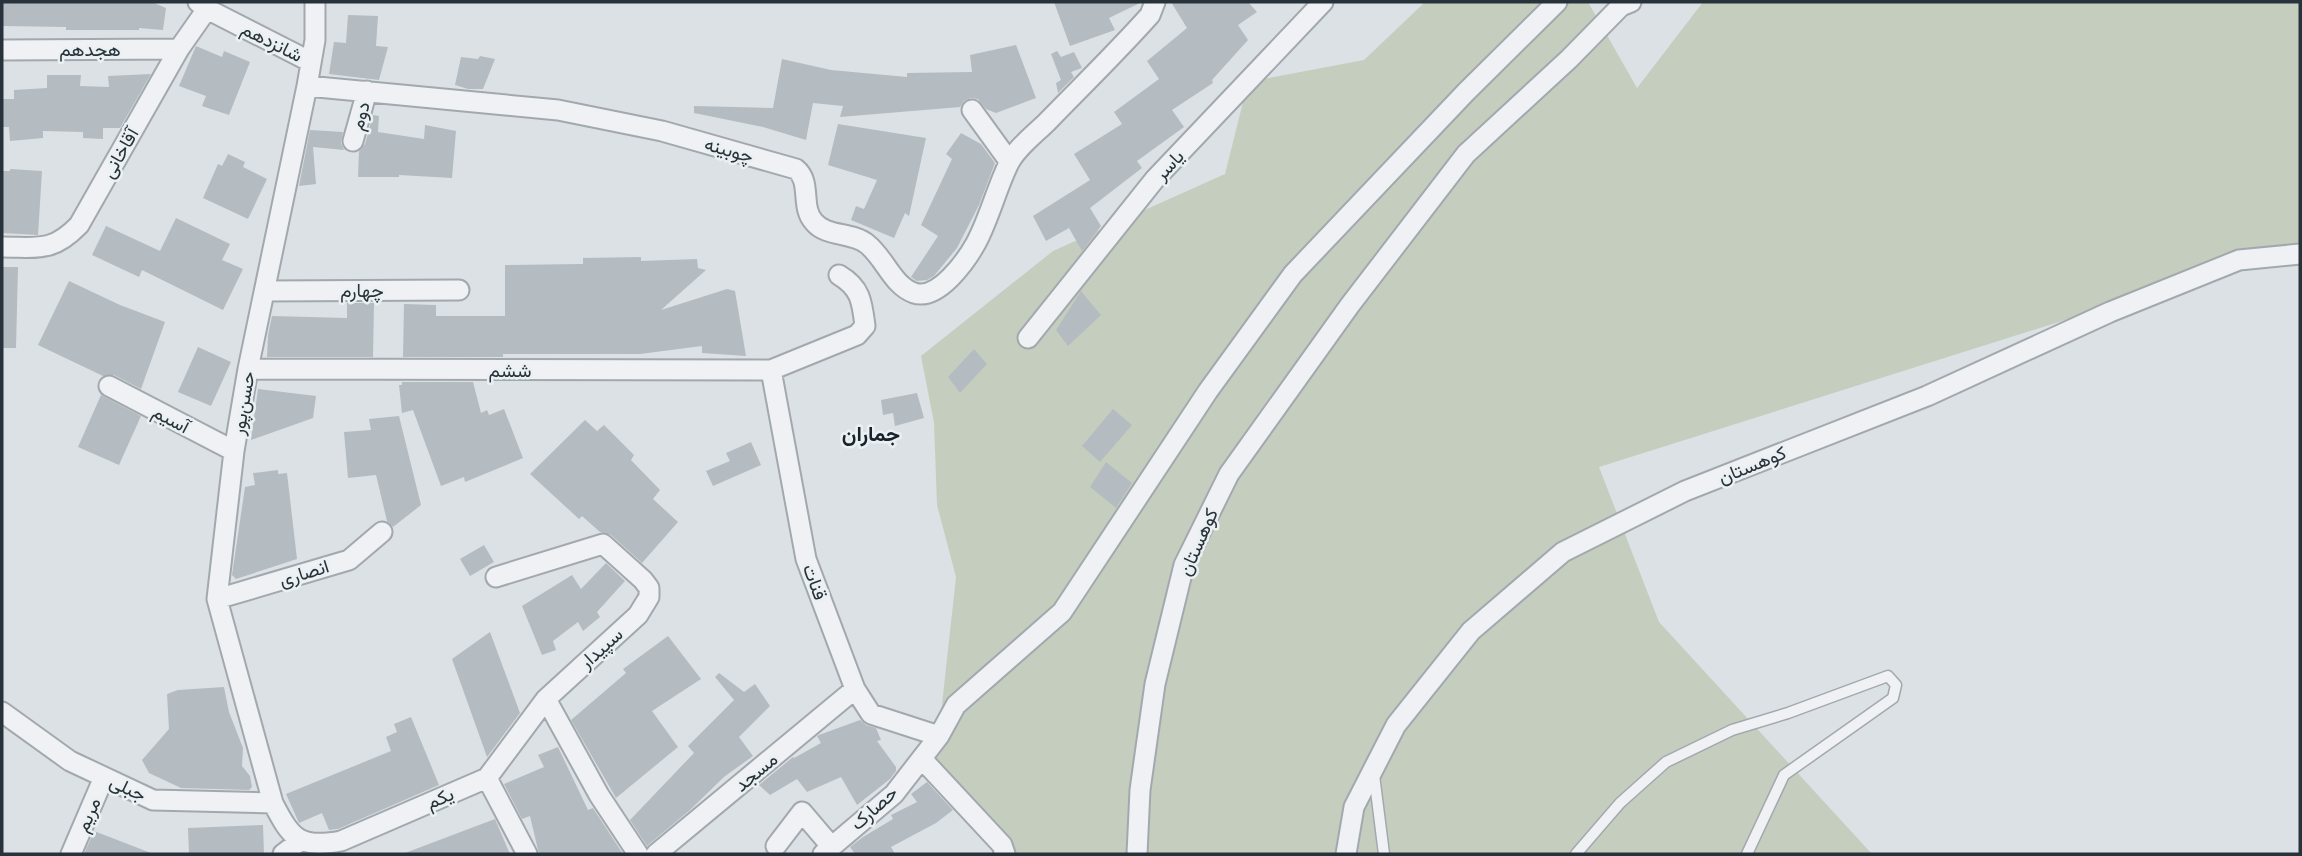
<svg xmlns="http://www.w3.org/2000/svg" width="2302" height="856" font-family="Roboto,Vazirmatn,sans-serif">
	<rect width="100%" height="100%" fill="#dce1e5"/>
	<path fill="#c5cebe" d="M1425 2H1588L1637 88 1703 2H2300V246L1599 467 1659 622 1872 854H1013L935 768 956 577 937 505 934 423 921 356 1053 251 1225 174 1248 82 1364 60Z"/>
	<path fill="#b4bcc1" d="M2 2H152L166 8 163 30 139 28V30H66V27L2 26Z
		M1054 2H1142L1109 18 1115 30 1070 46Z
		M1171 2H1248L1257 12 1238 25 1248 40 1212 80 1213 83 1172 110 1184 127 1137 161 1142 168 1090 208 1101 226 1082 251 1069 228 1046 241 1033 216 1090 180 1074 154 1122 124 1114 112 1159 79 1147 61 1187 28Z
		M348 15 378 16 376 46 388 47 379 80 329 74 334 42 346 43Z
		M1016 45 1036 98 996 113 986 109 978 99 971 98 964 101 960 107 840 117 843 106 813 103 806 140 763 127 694 113V106L773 108 782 59 831 70 907 77V73L972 72 970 55Z
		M196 46 222 57 224 51 250 62 229 115 202 106 206 96 179 86Z
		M1057 51 1061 57 1074 52 1082 68 1071 72 1074 77 1058 93 1056 83 1061 80 1051 54Z
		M480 56 495 59 483 89H468L455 85 461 57 478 59Z
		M151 74 120 128H103V139L83 138V132L43 131V138L10 141 9 127H2V99H14V90L47 88V75H81L80 86 109 87 108 76Z
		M373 115 379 116 378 132 424 139 425 125 456 131 452 178 399 175V177H358L359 151 365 144Z
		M838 124 926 138 909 216 905 213 894 238 851 220 856 206 864 209 877 180 828 165Z
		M310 130 343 132 341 143 344 150 313 147 316 184 299 186Z
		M961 133 981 144 995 163 979 205 957 248 934 276 927 280 917 281 911 277 938 236 921 225 952 159 946 154Z
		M228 154 245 162 243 167 267 179 248 219 203 198 218 164 222 166Z
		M10 169 42 171 38 235 2 233V171H10Z
		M176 218 230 244 222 260 243 269 223 310 142 270 139 277 92 255 106 226 160 251Z
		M641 257V261L697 259 698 268 706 270 661 310 727 289 735 291 746 356 702 353V346L640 354H503V357H403L404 304 436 305V316H505V265L583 264V258Z
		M2 267H18L16 348H2Z
		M69 281 120 305 165 322 141 389 114 375 103 376 38 345Z
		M1081 291 1101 315 1068 346 1056 330Z
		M347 303H374L373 357H267L268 335 272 316 347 318Z
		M198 347 231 362 211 406 178 392Z
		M974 349 987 364 960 393 948 377Z
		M402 382H473L481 413 487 410 489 415 504 409 523 458 465 482 464 477 441 486 413 410 402 413 399 385H402Z
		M258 389 316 396 313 418 251 440Z
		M917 393 924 418 895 426 893 413 883 415 881 400Z
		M101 395 141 416 119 465 78 447Z
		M1113 409 1132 425 1100 462 1082 446Z
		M399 416 421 505 393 527 387 521 376 475 348 478 344 432 371 430 369 419Z
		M585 420 597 431 604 425 634 455 631 460 660 490 653 499 678 522 642 563 611 535 600 532 582 516 579 519 530 474Z
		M751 442 761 465 713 486 706 471 730 461 726 453Z
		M1106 462 1132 483 1116 508 1090 487Z
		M278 470V474L287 473 297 559 236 579 232 575 245 487 255 485 253 473Z
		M484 545 494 562 470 576 460 559Z
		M606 563 625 581 597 612 600 617 583 631 578 622 553 641 556 650 542 655 522 606 572 575 581 589Z
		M490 632 520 713 487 757 452 659Z
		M668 636 701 679 652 711 678 747 616 798 571 720 626 673 623 669Z
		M719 673 744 692 755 684 770 706 739 737 753 756 724 777 690 810 647 846 630 820 694 753 688 746 734 700 715 677Z
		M224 687 229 712 243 748 242 766 250 776 252 787 249 790 181 788 149 773 142 760 169 729 167 694 178 690Z
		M411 717 439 785 338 829 329 830 322 813 299 823 286 794 391 751 386 737 397 732 394 724Z
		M860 720 866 725 876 728 881 740 877 741 896 767V771L890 779 857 805 841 777 807 792 797 779 770 795 759 785 793 757 794 758 821 743 817 736 819 735Z
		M558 747 588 810 593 808 623 854H539L530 816 522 819 504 784 544 767 538 755Z
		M927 782 953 810 936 823 891 847 895 854H855L850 847 863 837 893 819 891 815 917 802 911 794Z
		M495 819 510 854H405V853Z
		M263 825 264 854H189L188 828Z
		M94 831 151 853V854H84Z"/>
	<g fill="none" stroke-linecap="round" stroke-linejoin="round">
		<g stroke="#a2a9ae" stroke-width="13">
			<path id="service" d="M1374 775 1384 854
				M1576 854 1620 803 1666 762 1732 730 1788 713 1888 676 1896 685 1893 698 1784 775 1747 854"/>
		</g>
		<g stroke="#a2a9ae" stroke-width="23">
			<path id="minor" d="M198 2 207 9 311 62
				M315 2V40L307 86 248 369 234 451 217 599 273 803C291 838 299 849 341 841L487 778 546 699 638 615 649 597V588L643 580 603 544 496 577
				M2 50 179 49
				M307 86 558 110 662 131 796 169C812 182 800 207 814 222 826 237 853 232 867 244 885 258 892 285 914 293 938 301 966 261 976 243 989 219 996 190 1008 165 1015 149 1035 134 1047 122 1082 86 1117 52 1150 15L1155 2
				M972 110 1009 161
				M353 141 367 91
				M2 247C37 247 52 253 79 225L179 49 207 9
				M265 291 459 290
				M1028 338 1155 179 1323 2
				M248 369 771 370 857 335 865 326C862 302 861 288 839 275
				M771 370 806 559 855 689 871 714 939 736
				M109 386 234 451
				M217 599 349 560 382 532
				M546 699 599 795 638 854
				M2 712 70 761 153 800 273 803
				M922 759 1002 845 1005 854
				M487 778 527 854
				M776 846 802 812 831 846
				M71 854 104 777
				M283 854 300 841
				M656 854 855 689
				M823 854 894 794 939 736 956 705 1062 612 1208 391 1293 274 1466 92 1557 2
				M1137 854 1140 790 1155 684 1184 565 1229 474 1350 305 1466 154 1569 59 1621 6 1631 2
				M1346 854 1354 807 1396 725 1471 631 1563 552 1685 491 1927 396 2110 312 2239 260 2300 254"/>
		</g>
		<use href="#service" stroke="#eff1f4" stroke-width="10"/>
		<use href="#minor" stroke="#eff1f4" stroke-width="19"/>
	</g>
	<g text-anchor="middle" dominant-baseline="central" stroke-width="5" stroke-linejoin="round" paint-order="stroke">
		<g font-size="19" fill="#28323a" stroke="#ebf0f3">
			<text transform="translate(272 42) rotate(27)">شانزدهم</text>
			<text x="90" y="49">هجدهم</text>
			<text transform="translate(360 116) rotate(-75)">دوم</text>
			<text transform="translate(729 150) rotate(16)">چوبینه</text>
			<text transform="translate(120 153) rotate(-60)">آقاخانی</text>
			<text transform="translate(1169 165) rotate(-47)">یاسر</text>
			<text x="362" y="290">چهارم</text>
			<text x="510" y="370">ششم</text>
			<text transform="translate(243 403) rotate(-80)">حسن‌پور</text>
			<text transform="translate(171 419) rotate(28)">آسیم</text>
			<text transform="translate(1752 465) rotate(-22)">کوهستان</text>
			<text transform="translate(1198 542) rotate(-66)">کوهستان</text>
			<text transform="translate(304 573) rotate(-17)">انصاری</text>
			<text transform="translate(815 582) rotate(70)">قنات</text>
			<text transform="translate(601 648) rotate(-42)">سپیدار</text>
			<text transform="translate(756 772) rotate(-40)">مسجد</text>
			<text transform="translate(128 788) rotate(25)">جبلی</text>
			<text transform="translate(440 798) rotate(-23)">یکم</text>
			<text transform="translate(874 808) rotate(-42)">حصارک</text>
			<text transform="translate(88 815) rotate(-67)">مریم</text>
		</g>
		<g font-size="21" font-weight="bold" fill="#1a232b" stroke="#ebf0f3">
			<text x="871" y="434">جماران</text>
		</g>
	</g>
	<rect width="2302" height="856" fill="none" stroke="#28323a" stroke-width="7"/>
</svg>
